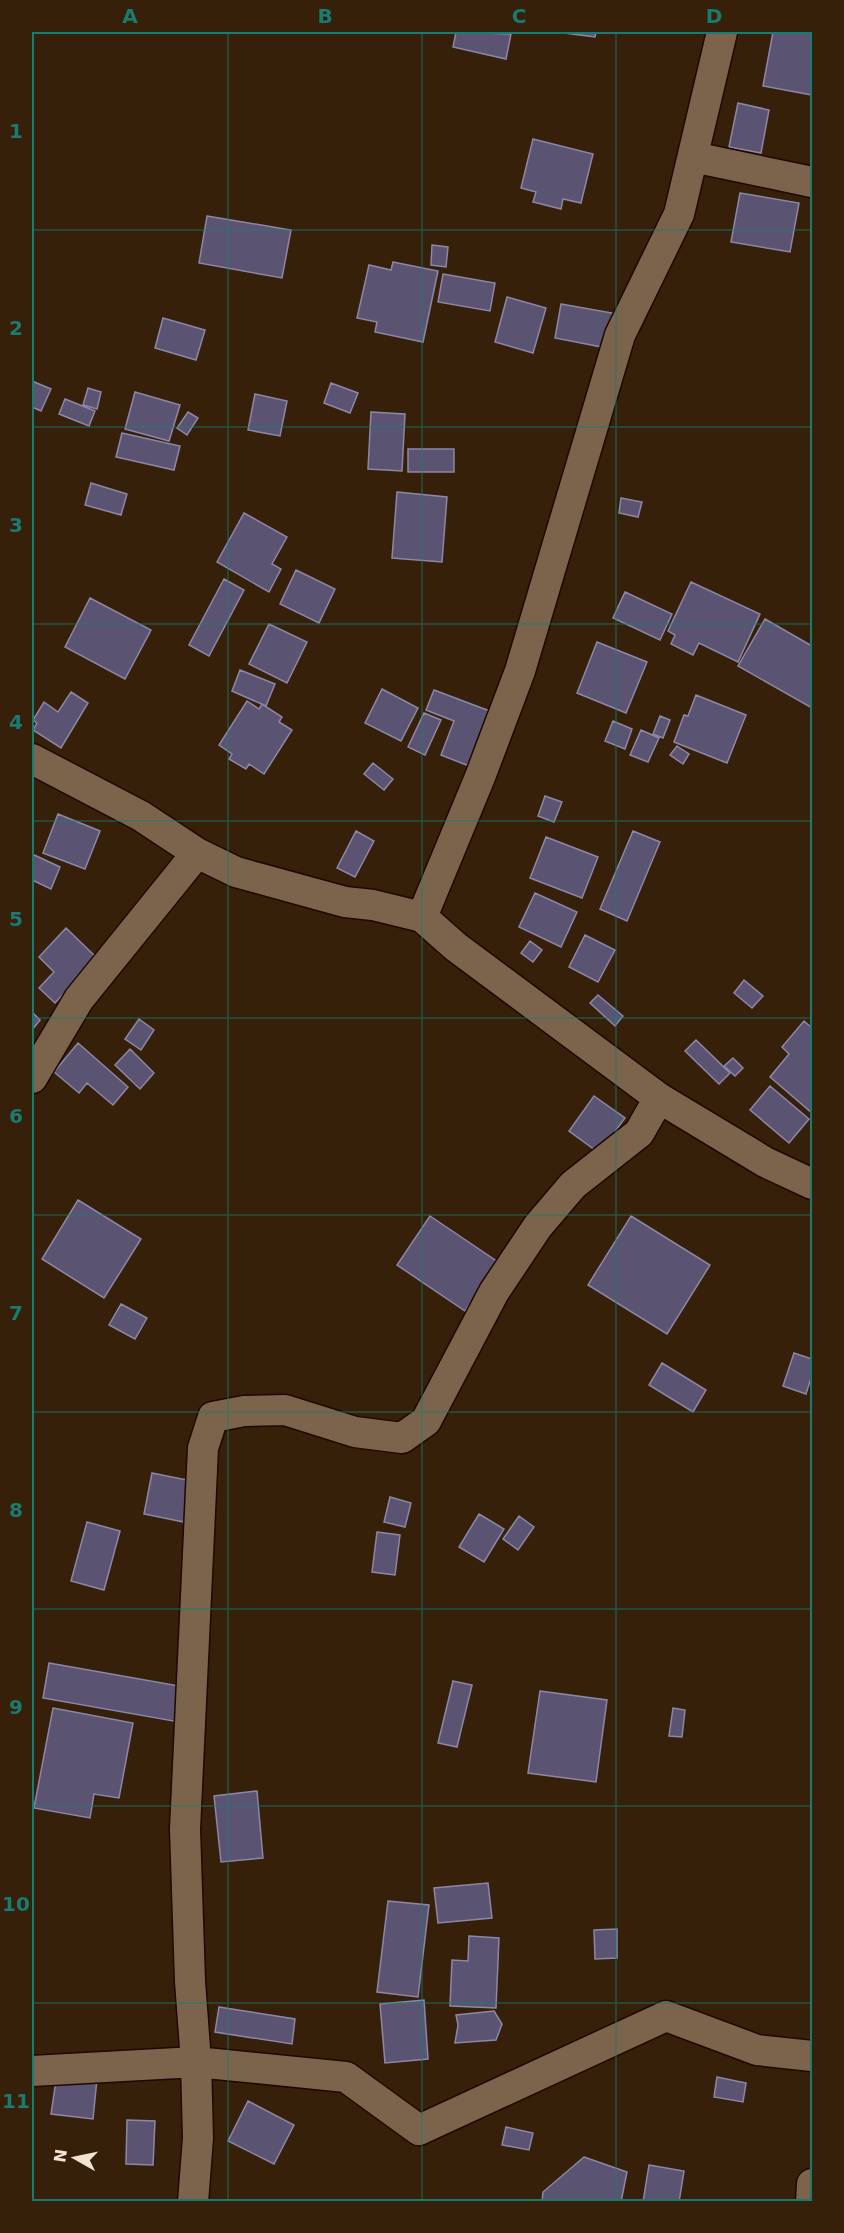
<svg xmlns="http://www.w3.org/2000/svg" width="844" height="2233" font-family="'DejaVu Sans',sans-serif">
	<rect width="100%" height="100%" fill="#362009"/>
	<path fill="#5a5472" stroke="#8d87a7" stroke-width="1.5" d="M456 32 511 34 506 59 453 47Z
		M556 32H596L595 37Z
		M773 32H812V95L763 86Z
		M738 103 769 110 761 153 729 147Z
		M533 139 593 154 581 203 563 199 561 209 533 202 536 192 521 188Z
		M740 193 799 203 790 252 731 242Z
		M207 216 291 230 282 278 199 263Z
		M432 245 448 247 446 267 431 265Z
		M393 262 438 271 423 342 375 332 377 322 357 318 369 265 391 270Z
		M443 274 495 283 490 311 438 302Z
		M507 297 546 308 533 353 495 342Z
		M561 304 618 314 612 349 555 338Z
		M163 318 205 330 196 360 155 348Z
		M32 381 51 389 41 411 32 407Z
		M331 383 358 393 350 413 324 403Z
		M88 388 101 392 97 409 83 405Z
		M135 392 180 405 169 441 125 429Z
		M255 394 287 401 280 436 248 430Z
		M65 399 95 411 89 426 59 414Z
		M188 412 198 418 187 435 177 428Z
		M371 412 405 414 402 471 368 469Z
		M122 433 180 446 174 470 116 457Z
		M408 449H454V472H408Z
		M91 483 127 494 121 515 85 505Z
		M397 492 447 497 442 562 392 558Z
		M621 498 642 502 638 517 619 513Z
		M244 513 287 537 272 564 281 569 269 592 217 562Z
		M296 570 335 589 319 623 280 604Z
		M224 579 244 590 209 656 189 645Z
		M691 582 760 614 738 662 699 643 693 655 671 644 675 635 668 631Z
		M625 592 672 614 660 640 613 618Z
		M90 598 151 630 125 679 65 647Z
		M765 619 812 646V708L738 666Z
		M269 624 307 642 287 683 249 664Z
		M597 642 647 662 626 713 577 693Z
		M240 670 275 684 266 706 232 691Z
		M382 689 418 708 401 741 365 723Z
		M434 690 495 713 474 768 441 755 454 721 426 710Z
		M71 692 88 703 61 748 33 730 37 723 33 720 44 702 58 712Z
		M696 695 746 715 727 763 674 742 684 715 688 716Z
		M247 701 259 709 262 704 282 717 279 722 292 730 264 774 249 764 246 769 229 759 232 754 219 745Z
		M424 713 441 720 425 755 408 747Z
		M660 716 670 720 663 738 653 734Z
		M613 721 632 729 625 749 605 741Z
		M641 730 659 738 648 762 630 755Z
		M677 746 689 754 683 764 670 755Z
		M373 763 393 779 384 790 364 774Z
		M545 796 562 802 554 822 538 816Z
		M58 814 100 831 85 869 43 853Z
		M356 831 374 841 355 877 337 868Z
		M633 831 660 842 627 921 600 909Z
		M546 837 598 857 582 898 530 878Z
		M32 854 60 867 51 889 32 880Z
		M535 893 577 912 561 947 519 927Z
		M66 928 97 958 55 1003 39 988 54 972 39 957Z
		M585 935 615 950 598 982 569 967Z
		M530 941 542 950 533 962 521 953Z
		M744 980 763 996 752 1008 734 993Z
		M598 995 623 1016 615 1026 590 1003Z
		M32 1012 40 1020 32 1030Z
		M139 1019 154 1030 141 1050 125 1039Z
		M804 1021 812 1028V1113L770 1077 789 1054 782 1047Z
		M696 1040 730 1073 719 1084 685 1051Z
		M78 1043 128 1087 113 1105 87 1083 79 1093 54 1072Z
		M130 1049 154 1073 140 1089 115 1065Z
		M733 1058 743 1068 735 1076 724 1066Z
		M770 1086 809 1119 789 1143 750 1110Z
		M594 1096 625 1118 599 1153 569 1131Z
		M78 1200 141 1239 104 1298 42 1259Z
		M430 1216 498 1262 465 1311 397 1265Z
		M631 1216 710 1265 667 1334 588 1285Z
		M121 1304 147 1318 135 1339 109 1325Z
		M794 1353 812 1359V1375L806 1394 783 1386Z
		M662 1363 706 1390 693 1412 649 1385Z
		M152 1473 192 1481 184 1522 144 1514Z
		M390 1497 411 1503 405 1527 384 1522Z
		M479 1514 504 1529 484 1562 459 1547Z
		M519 1516 534 1527 518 1550 503 1539Z
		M87 1522 120 1531 104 1590 71 1581Z
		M377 1532 400 1535 395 1575 372 1572Z
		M49 1663 185 1687 179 1722 43 1698Z
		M453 1681 472 1685 457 1747 438 1743Z
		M540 1691 607 1700 596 1782 528 1773Z
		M53 1708 133 1723 119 1798 94 1794 90 1818 34 1808Z
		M673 1708 685 1710 682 1737 669 1736Z
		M257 1791 263 1858 221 1862 214 1796Z
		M488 1883 492 1918 438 1923 434 1888Z
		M388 1901 429 1905 418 1997 377 1992Z
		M617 1929V1958L595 1959 594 1930Z
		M469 1936 499 1938 496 2008 450 2006 452 1960 468 1961Z
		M424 2000 428 2059 385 2063 380 2004Z
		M219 2007 295 2019 292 2044 215 2032Z
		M494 2011 502 2024 496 2040 455 2043 458 2025 456 2015Z
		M57 2074 97 2079 93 2119 51 2114Z
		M717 2077 746 2083 743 2102 714 2097Z
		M248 2101 294 2125 274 2164 228 2141Z
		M127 2120 155 2121 153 2165 126 2164Z
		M506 2127 533 2133 529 2150 502 2145Z
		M584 2157 627 2172 621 2202H542L543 2192Z
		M649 2165 684 2171 679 2202H643Z"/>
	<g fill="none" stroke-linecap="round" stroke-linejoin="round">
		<g stroke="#1d0900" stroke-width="33">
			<path id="minor" d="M693 157 812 182
				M32 759 141 816 197 853 236 872 345 902 373 905 422 917 456 947 659 1098 765 1162 812 1184
				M422 917 480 777 520 671 620 335 679 214 722 32
				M32 1078 79 999 197 853
				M32 2071 196 2062 190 1981 185 1829 203 1448 213 1417 244 1411 285 1410 355 1432 402 1438 426 1421 494 1292 538 1226 573 1185 639 1133 659 1098
				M193 2202 198 2138 196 2062 346 2077 419 2130 666 2016 757 2050 812 2056
				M811 2202 812 2184"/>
		</g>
		<use href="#minor" stroke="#7c634b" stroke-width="30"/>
	</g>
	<path fill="none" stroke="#1a7b73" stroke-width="1.5" stroke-opacity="0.55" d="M228 32V2202M422 32V2202M616 32V2202M32 230H812M32 427H812M32 624H812M32 821H812M32 1018H812M32 1215H812M32 1412H812M32 1609H812M32 1806H812M32 2003H812"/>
	<rect width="844" height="2233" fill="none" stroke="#362009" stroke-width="66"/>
	<g transform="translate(75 2158) rotate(279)" stroke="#362009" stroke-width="4.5" paint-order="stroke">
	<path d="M0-4.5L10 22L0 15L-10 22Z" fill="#f2e3d5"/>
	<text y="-9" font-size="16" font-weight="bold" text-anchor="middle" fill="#f2e3d5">N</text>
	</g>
	<rect x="33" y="33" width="778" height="2167" fill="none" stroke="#1a7b73" stroke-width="2"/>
	<g font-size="20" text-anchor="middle" font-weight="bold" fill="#1a7b73">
		<text x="130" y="23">A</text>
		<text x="325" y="23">B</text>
		<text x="519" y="23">C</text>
		<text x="714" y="23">D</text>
		<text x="16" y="138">1</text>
		<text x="16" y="335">2</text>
		<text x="16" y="532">3</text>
		<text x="16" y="729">4</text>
		<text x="16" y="926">5</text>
		<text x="16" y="1123">6</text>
		<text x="16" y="1320">7</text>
		<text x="16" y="1517">8</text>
		<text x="16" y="1714">9</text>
		<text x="16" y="1911">10</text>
		<text x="16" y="2108">11</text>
	</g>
</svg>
